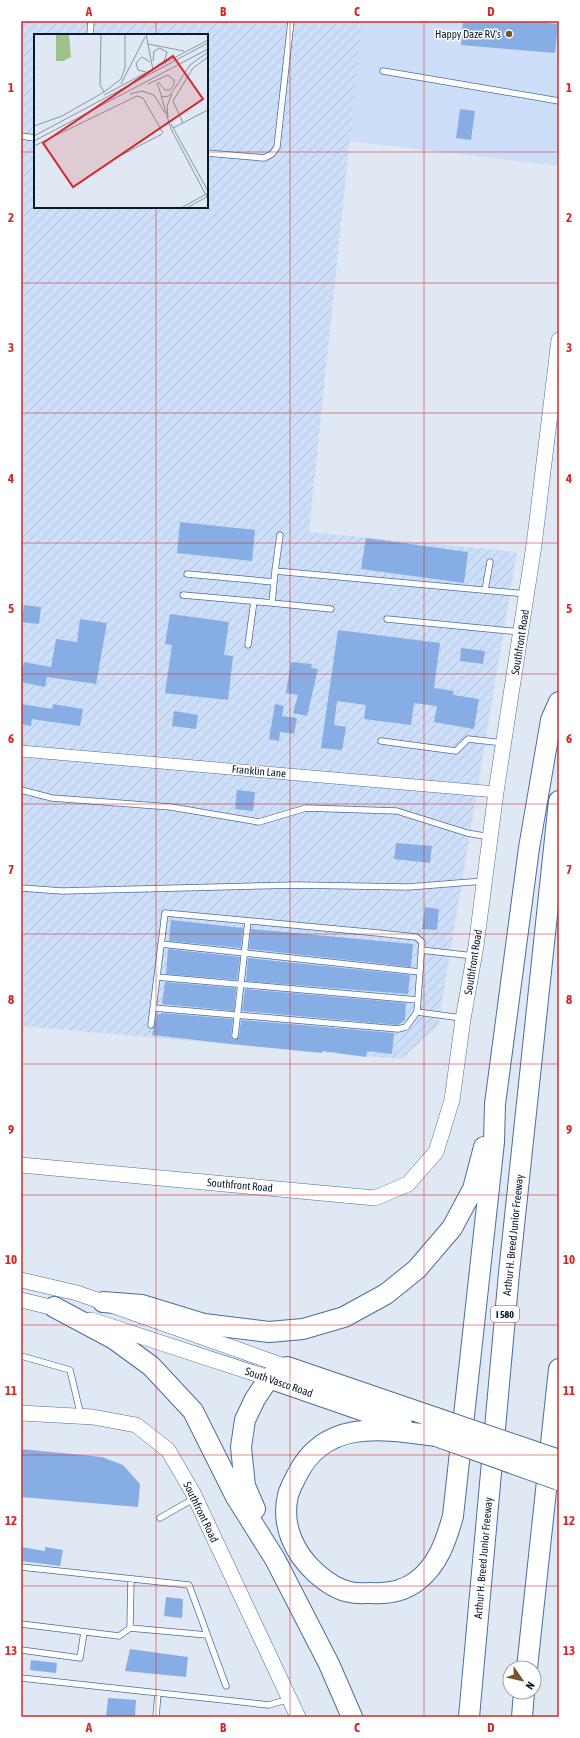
<svg xmlns="http://www.w3.org/2000/svg" width="580" height="1738" font-family="'Asap Condensed',sans-serif">
	<defs>
		<pattern id="industrial-furrows" width="10" height="10" patternUnits="userSpaceOnUse"><rect width="10" height="10" fill="#cddff8"/><path d="M-1 1l2-2M0 10L10 0M9 11l2-2" fill="none" stroke="#afbfd5"/></pattern>
	</defs>
	<rect width="100%" height="100%" fill="#e0e8f3"/>
	<path fill="#cddff8" d="M362 21H559V166L349 141Z"/>
	<path fill="url(#industrial-furrows)" fill-rule="evenodd" d="M21 21H362L309 532 517 552 438 1026 401 1059 21 1026ZM35 35H207V207H35Z"/>
	<path fill="#87aee4" d="M463 21H526L558 24 555 53 461 45Z
		M460 109 475 111 471 140 456 138Z
		M180 522 255 530 252 561 177 553Z
		M366 538 468 552 464 583 361 569Z
		M24 605 41 607 39 624 21 622Z
		M170 614 229 622 224 655 233 656 228 700 165 693 172 645 165 644Z
		M80 619 107 623 96 684 47 677 45 687 21 682V669L22 670 24 662 51 667 56 639 77 642Z
		M338 630 440 643 434 688 454 691 453 695 479 699 474 729 434 722 437 706 414 703 411 725 364 719 366 705 337 701 334 725 346 727 342 750 321 748Z
		M461 648 485 651 483 664 460 661Z
		M291 662 312 664 311 668 318 669 307 716 293 713 298 695 286 693Z
		M21 704 52 709 53 704 83 709 80 726 32 719 31 726 21 724Z
		M275 704 284 706 282 716 297 718 294 734 280 732 279 741 269 739Z
		M174 711 198 715 196 729 172 726Z
		M237 790 255 792 253 811 235 809Z
		M396 843 432 846 430 863 394 859Z
		M425 907 439 909 437 930 422 929Z
		M171 920 243 928 241 948 169 941Z
		M251 929 413 944 411 967 249 949Z
		M168 949 240 957 237 980 166 974Z
		M248 958 410 975 408 994 246 981Z
		M165 982 236 988 234 1011 162 1004Z
		M245 989 406 1003 405 1020 398 1025 242 1011Z
		M161 1013 233 1019 231 1036 232 1039 235 1040 239 1037 241 1020 394 1033 392 1054 367 1051 366 1057 322 1051V1053L231 1044 152 1035 157 1014H161Z
		M21 1449 102 1457 123 1465 140 1484 138 1507 21 1497Z
		M21 1547 45 1551V1547L63 1550 60 1566 21 1561Z
		M166 1597 183 1599 182 1618 164 1616Z
		M130 1649 188 1657 186 1677 125 1671Z
		M31 1660 57 1663 56 1673 30 1670Z
		M108 1698 136 1700 135 1717H106Z"/>
	<g fill="none" stroke-linecap="round" stroke-linejoin="round">
		<g stroke="#4a6ea0" stroke-width="7">
			<path id="lane" d="M90 35 91 21
				M383 71 559 101
				M21 136 35 138
				M207 153 264 158 272 154 277 147 291 21
				M275 571 280 535
				M187 574 274 582
				M485 590 490 562
				M183 595 272 603 275 571 527 594
				M272 603 331 609
				M387 619 521 632
				M248 645 254 601
				M381 741 456 751 468 739 504 743
				M21 790 52 798 171 807 259 822 306 808 397 811 467 833 490 837
				M21 888 62 891 297 885 408 887 484 881
				M161 944 420 972
				M421 950 474 956
				M157 977 418 1000
				M417 1012 462 1018
				M151 1025 165 913 378 933 416 937 422 942 417 1012 406 1027 398 1029 154 1008
				M235 1036 248 921
				M21 1356 70 1370 81 1416
				M160 1518 195 1498
				M21 1567 189 1585 226 1686
				M21 1624 119 1636 130 1628 207 1635
				M130 1628 131 1579
				M21 1650 80 1658 84 1632
				M21 1678 269 1705 289 1699
				M156 1717 158 1693"/>
		</g>
		<g stroke="#4a6ea0" stroke-width="12">
			<path id="street" d="M21 751 496 792"/>
		</g>
		<g stroke="#4a6ea0" stroke-width="16">
			<path id="secondary" d="M21 1165 375 1198 408 1184 436 1152 452 1100 463 1019 476 946 496 792 534 545 559 340
				M21 1280 77 1293 287 1367
				M21 1300 63 1310
				M91 1320 269 1378
				M21 1413 93 1417 136 1425 168 1450 193 1493 298 1717"/>
		</g>
		<g stroke="#4a6ea0" stroke-width="22">
			<path id="highway" d="M103 1302 142 1305 204 1324 269 1332 303 1329 344 1317 386 1294 417 1269 452 1228 473 1189 484 1147
				M54 1307 114 1339 151 1366 193 1411 236 1497 275 1559 329 1664 352 1717
				M269 1378 402 1424
				M436 1436C384 1429 325 1418 297 1475 294 1481 290 1488 288 1495 281 1525 294 1553 316 1573 325 1581 338 1590 350 1592 357 1594 364 1593 371 1593 387 1594 404 1591 417 1581 438 1565 446 1541 453 1516L494 1142 495 1104 529 848 551 720 559 702
				M255 1509 245 1486 241 1447 245 1420 255 1399 269 1378 277 1372 287 1367 436 1418
				M527 1668 559 1369
				M469 1717 509 1273 559 801
				M522 1717 524 1692"/>
		</g>
		<use href="#lane" stroke="#fff" stroke-width="5.5"/>
		<use href="#street" stroke="#fff" stroke-width="11"/>
		<use href="#secondary" stroke="#fff" stroke-width="15"/>
		<use href="#highway" stroke="#fff" stroke-width="20"/>
		<g stroke="#4a6ea0" stroke-width="22" stroke-linecap="butt">
			<path id="highway-bridge" d="M436 1418 559 1460
				M436 1436 559 1480"/>
		</g>
		<use href="#highway-bridge" stroke="#fff" stroke-width="20"/>
	</g>
	<path fill="none" stroke="#d62828" stroke-width="1" stroke-opacity="0.55" d="M156 21V35M290 21V1717M424 21V1717M21 152H35M207 152H559M156 207V1717M21 283H559M21 413H559M21 543H559M21 674H559M21 804H559M21 934H559M21 1064H559M21 1195H559M21 1325H559M21 1455H559M21 1586H559"/>
	<circle fill="#735629" stroke="#fff" stroke-width="1.5" cx="509" cy="34" r="4"/>
	<g text-anchor="middle" dominant-baseline="central" stroke-width="3" stroke-linejoin="round" paint-order="stroke">
		<rect fill="#fff" stroke="#545d6b" stroke-width="1" x="491" y="1306" width="28" height="16" rx="3"/>
		<g font-size="10" font-weight="bold" fill="#0a182c">
			<text x="505" y="1314">I 580</text>
		</g>
		<g font-size="11" fill="#0a182c" stroke="#fff" text-anchor="end">
			<text x="501" y="34">Happy Daze RV's</text>
		</g>
		<g font-size="11" fill="#0a182c" stroke="#fff">
			<text transform="translate(520 642) rotate(-81)">Southfront Road</text>
			<text transform="translate(259 771) rotate(5)">Franklin Lane</text>
			<text transform="translate(473 962) rotate(-81)">Southfront Road</text>
			<text transform="translate(240 1185) rotate(5)">Southfront Road</text>
			<text transform="translate(513 1235) rotate(-84)">Arthur H. Breed Junior Freeway</text>
			<text transform="translate(279 1382) rotate(19)">South Vasco Road</text>
			<text transform="translate(201 1512) rotate(64)">Southfront Road</text>
			<text transform="translate(483 1558) rotate(-85)">Arthur H. Breed Junior Freeway</text>
		</g>
	</g>
	<g transform="translate(34 34)">
		<rect width="174" height="174" fill="#e0e8f3"/>
		<path d="M22 1H35L37 23 29 27H22Z" fill="#9bc38a"/>
		<path fill="none" stroke="#8a95a3" stroke-width="1" d="M67 0 66 51 70 58M112 0 119 36M114 10 150 17M119 27 120 17 126 14 133 18 130 28M112 38 104 36 102 29 108 23 116 28M123 49 128 63 135 62 141 54M87 50 111 3M114 50 134 41 140 46V51L136 56H131L124 48M141 54 156 31 174 18M96 60 108 57 120 61 131 79M70 61 174 6M127 62 137 95 174 165M134 83 133 72 138 60M149 89 139 67 159 34 174 23M137 90 174 157M0 92 28 82 70 58 87 45 91 34V0M139 94 174 76M0 102 174 9M0 107 174 15M0 112 103 62 109 64 129 99M80 125 128 100M147 174 174 159M153 174 174 162"/>
		<path fill="#d62828" fill-opacity="0.15" stroke="#d62828" stroke-width="2" d="M139 22 169 65 39 153 9 109Z"/>
		<rect width="174" height="174" fill="none" stroke="#0a182c" stroke-width="2"/>
	</g>
	<rect width="580" height="1738" fill="none" stroke="#ffffff" stroke-width="44"/>
	<g transform="translate(522 1680) rotate(124)"><circle r="19" fill="#ffffff" stroke="#9da3ab"/>
	<path d="M0-3L7 15L0 10L-7 15Z" fill="#735629"/>
	<text y="-6" font-size="11" font-weight="bold" text-anchor="middle" fill="#0a182c">N</text>
	</g>
	<rect x="22" y="22" width="536" height="1694" fill="none" stroke="#d62828" stroke-width="1.5"/>
	<g font-size="13" text-anchor="middle" font-weight="bold" fill="#d62828">
		<text x="89" y="16">A</text>
		<text x="223" y="16">B</text>
		<text x="357" y="16">C</text>
		<text x="491" y="16">D</text>
		<text x="11" y="92">1</text>
		<text x="569" y="92">1</text>
		<text x="11" y="222">2</text>
		<text x="569" y="222">2</text>
		<text x="11" y="352">3</text>
		<text x="569" y="352">3</text>
		<text x="11" y="483">4</text>
		<text x="569" y="483">4</text>
		<text x="11" y="613">5</text>
		<text x="569" y="613">5</text>
		<text x="11" y="743">6</text>
		<text x="569" y="743">6</text>
		<text x="11" y="874">7</text>
		<text x="569" y="874">7</text>
		<text x="11" y="1004">8</text>
		<text x="569" y="1004">8</text>
		<text x="11" y="1134">9</text>
		<text x="569" y="1134">9</text>
		<text x="11" y="1264">10</text>
		<text x="569" y="1264">10</text>
		<text x="11" y="1395">11</text>
		<text x="569" y="1395">11</text>
		<text x="11" y="1525">12</text>
		<text x="569" y="1525">12</text>
		<text x="11" y="1655">13</text>
		<text x="569" y="1655">13</text>
		<text x="89" y="1732">A</text>
		<text x="223" y="1732">B</text>
		<text x="357" y="1732">C</text>
		<text x="491" y="1732">D</text>
	</g>
</svg>
